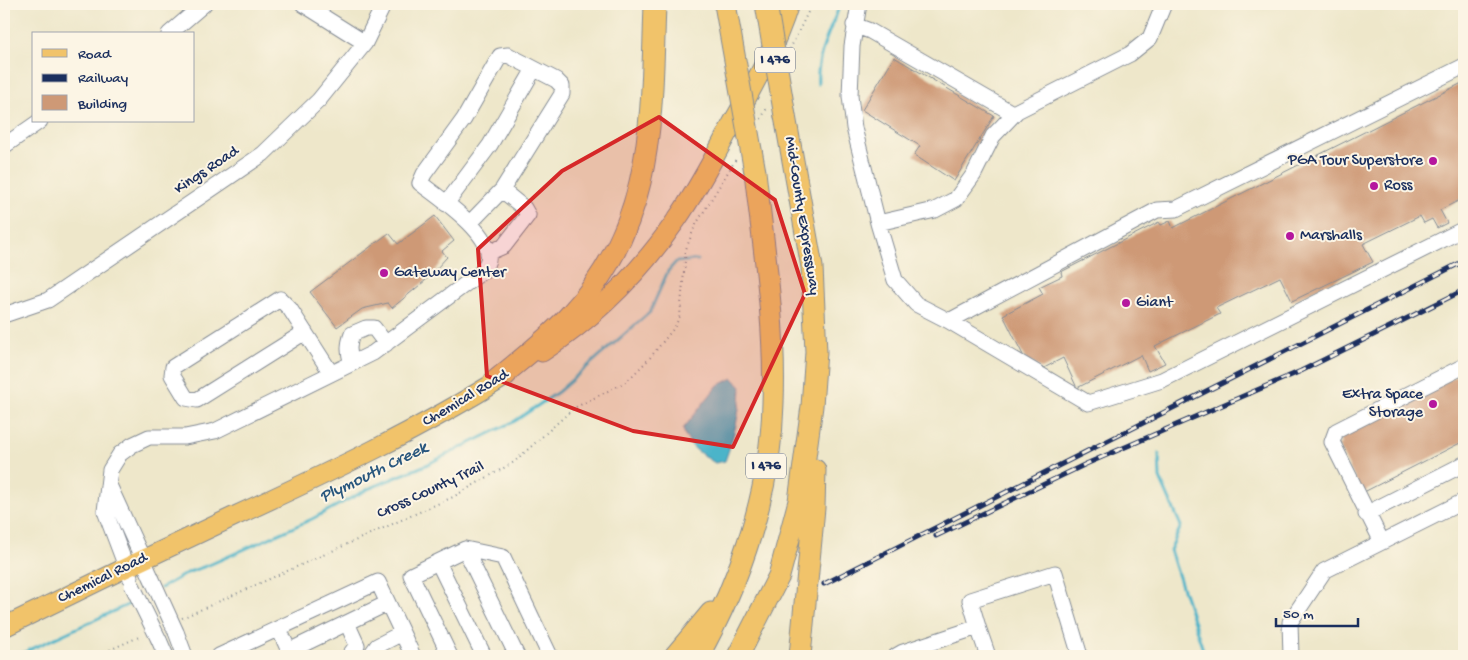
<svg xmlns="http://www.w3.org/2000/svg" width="1468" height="660" font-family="'Gochi Hand',sans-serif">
	<rect width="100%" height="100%" fill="#fcf5e5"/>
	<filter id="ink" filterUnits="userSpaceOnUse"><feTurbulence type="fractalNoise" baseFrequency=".02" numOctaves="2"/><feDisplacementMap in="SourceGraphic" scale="10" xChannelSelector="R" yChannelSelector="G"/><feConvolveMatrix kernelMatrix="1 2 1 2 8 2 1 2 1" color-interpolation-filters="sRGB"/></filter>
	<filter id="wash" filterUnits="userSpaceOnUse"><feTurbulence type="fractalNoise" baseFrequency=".0096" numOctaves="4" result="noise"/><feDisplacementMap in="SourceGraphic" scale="20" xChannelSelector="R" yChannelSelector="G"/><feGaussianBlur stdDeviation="1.12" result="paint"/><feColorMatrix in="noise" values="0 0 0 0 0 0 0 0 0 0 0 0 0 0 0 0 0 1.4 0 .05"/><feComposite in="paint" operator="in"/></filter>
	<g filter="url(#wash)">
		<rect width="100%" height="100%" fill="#eee7ca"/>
		<path fill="#4bb4c9" stroke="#337294" d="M733 378 741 387C740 414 734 436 725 461L715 463C701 454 687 446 683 429L717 386Z"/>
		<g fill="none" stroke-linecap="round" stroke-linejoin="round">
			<path stroke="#4bb4c9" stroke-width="3" d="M818 84C816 58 828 34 838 10
				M1159 454 1160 478 1181 526 1170 550 1205 656
				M161 588 189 572 209 565 312 519 370 488 426 465 515 421 558 392 650 312 668 271 676 262 698 260
				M16 656 136 601"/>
		</g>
		<g id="blocks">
			<path fill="#ce9976" d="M894 57 994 116 954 181 914 155 920 146 862 110Z
				M1464 82V198L1440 210 1447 223 1437 228 1432 219 1424 223 1420 216 1363 244 1373 262 1292 301 1280 277 1216 308 1220 314 1155 346 1165 363 1148 371 1141 355 1077 388 1063 358 1042 369 1025 359 1003 315 1043 294 1039 287 1062 276 1061 272 1159 222 1161 225 1170 221 1173 228Z
				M435 216 454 241 442 251 447 257 426 280 392 308 388 303 362 309 337 327 310 292 389 233 398 244Z
				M1464 372V441L1362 493 1338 445 1342 444 1338 436Z"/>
		</g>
	</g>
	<g filter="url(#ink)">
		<use href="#blocks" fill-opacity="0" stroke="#848b94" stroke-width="1"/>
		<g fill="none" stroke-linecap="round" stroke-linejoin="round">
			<g stroke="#848b94" stroke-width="17">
				<path id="minor" d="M303 4 365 43
					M859 4 852 46 850 96 854 128 878 223 895 280 916 304 949 321 1157 210 1176 209 1464 66
					M854 25 870 31 1014 114
					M169 34 204 4
					M4 146 40 121
					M446 204 490 145 534 69
					M878 223 935 210 956 199 974 174 993 136 1017 111 1130 54 1150 38 1164 4
					M488 253 504 246 528 215 524 208 502 190
					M4 315 48 300 263 154 319 100 365 43 384 4
					M949 321 1088 403 1162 380 1464 229
					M305 332 197 400 186 398 172 375 173 367 280 299 290 309 331 373
					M352 363C348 352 348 345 352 334L366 328H374L386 344
					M109 485 151 577
					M1366 514 1464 464
					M1382 542 1332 442 1336 431 1464 366
					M465 549 517 656
					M438 562 484 656
					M130 577 105 511 110 470 120 454 132 445 149 437H185L215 431 373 353 483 271C484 268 487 264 488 260 494 234 438 197 420 183L424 174 464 119 500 56 508 55 556 80 562 86V94L502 190 470 223
					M347 623 357 645 349 656
					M978 627 988 656
					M279 629 289 651 388 603
					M176 632 185 656
					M159 640 166 656
					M219 656 378 582 413 656
					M370 656 377 646 402 633
					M450 656 411 575 465 549 503 557 550 656
					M896 656 903 652 978 627 970 600 1055 573 1080 656
					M1291 656 1290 622 1324 571 1464 501"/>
			</g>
			<g stroke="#848b94" stroke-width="21">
				<path id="major" d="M542 352C596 317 641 271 677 219 698 189 715 156 732 124 754 85 776 46 789 4
					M4 627C81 589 158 552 235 516 328 473 420 430 507 375"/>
			</g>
			<g stroke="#848b94" stroke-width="23">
				<path id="highway" d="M494 382C519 361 546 341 568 317 655 225 651 122 655 4
					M675 656 711 613
					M698 656C741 580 771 491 773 403 776 326 764 249 755 172
					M738 656 779 576 799 501 812 406 816 352 812 267 785 116
					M800 656 814 508 815 470"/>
			</g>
			<path stroke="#848b94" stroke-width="2" stroke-dasharray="1 4" stroke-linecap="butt" d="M790 49 812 4
				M761 119 767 108
				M182 618 453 497 514 462 574 408 626 382 649 359 674 328 680 316 686 249 695 226 736 159
				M96 656 141 636"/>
			<use href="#minor" stroke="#fff" stroke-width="15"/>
			<use href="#major" stroke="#f1c36a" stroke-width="19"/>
			<use href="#highway" stroke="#f1c36a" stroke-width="21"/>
			<g stroke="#1b2f5e" stroke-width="5">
				<path id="rail" d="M936 536 1086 464 1301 371 1464 290
					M824 584 1464 261"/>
			</g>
			<use href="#rail" stroke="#fcf5e5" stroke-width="3" stroke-dasharray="9" stroke-linecap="butt"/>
			<g stroke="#848b94" stroke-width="17" stroke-linecap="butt">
				<path id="minor-bridge" d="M151 577 176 632
					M132 585 159 640"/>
			</g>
			<g stroke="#848b94" stroke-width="23" stroke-linecap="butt">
				<path id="highway-bridge" d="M725 4 755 172
					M766 4 785 116"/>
			</g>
			<use href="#minor-bridge" stroke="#fff" stroke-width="15"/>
			<use href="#highway-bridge" stroke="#f1c36a" stroke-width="21"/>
		</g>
	</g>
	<path fill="#d62828" fill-opacity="0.2" stroke="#d62828" stroke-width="4" stroke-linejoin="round" d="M659 117 775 200 805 294 733 447 633 431 487 376 478 249 562 171Z"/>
	<g fill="#b5179e" stroke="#fcf5e5" stroke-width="2">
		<circle cx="1433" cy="161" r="5"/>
		<circle cx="1374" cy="186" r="5"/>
		<circle cx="1290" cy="236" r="5"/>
		<circle cx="384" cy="273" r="5"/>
		<circle cx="1126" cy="303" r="5"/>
		<circle cx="1433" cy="404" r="5"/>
	</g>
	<g text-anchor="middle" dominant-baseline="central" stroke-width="4" stroke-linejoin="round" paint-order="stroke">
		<g fill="#fcf5e5" stroke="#5e6a86" stroke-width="1">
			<rect x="755" y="47.5" width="40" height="25" rx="4"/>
			<rect x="746" y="453.5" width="40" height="25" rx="4"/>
		</g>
		<g font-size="15" font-weight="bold" fill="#1b2f5e">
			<text x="775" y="60">I 476</text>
			<text x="766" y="466">I 476</text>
		</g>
		<g font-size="16" fill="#1b2f5e" stroke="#fcf5e5" text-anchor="start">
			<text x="1423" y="161" text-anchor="end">PGA Tour Superstore</text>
			<text x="1384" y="186">Ross</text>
			<text x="1300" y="236">Marshalls</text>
			<text x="394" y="273">Gateway Center</text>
			<text x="1136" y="303">Giant</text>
			<text x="1423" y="395" text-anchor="end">Extra Space<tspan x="1423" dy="18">Storage</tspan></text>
		</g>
		<g font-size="16" fill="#1b2f5e" stroke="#fcf5e5">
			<text transform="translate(207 171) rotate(-34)">Kings Road</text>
			<text transform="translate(801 216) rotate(81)">Mid-County Expressway</text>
			<text transform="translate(466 399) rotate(-31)">Chemical Road</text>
			<text transform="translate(431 491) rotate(-25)">Cross County Trail</text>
			<text transform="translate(103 579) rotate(-26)">Chemical Road</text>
		</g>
		<g font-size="18" font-style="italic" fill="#29577e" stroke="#fcf5e5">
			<text transform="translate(374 473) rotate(-26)">Plymouth Creek</text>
		</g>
	</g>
	<rect width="1468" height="660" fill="none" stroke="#fcf5e5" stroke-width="20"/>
	<rect x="32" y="32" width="162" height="90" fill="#fcf5e5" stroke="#a2a6af"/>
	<rect x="42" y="49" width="25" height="8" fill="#f1c36a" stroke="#a2a6af"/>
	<text x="78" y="58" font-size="15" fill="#1b2f5e">Road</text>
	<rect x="42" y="74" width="25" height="8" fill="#1b2f5e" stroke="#a2a6af"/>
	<text x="78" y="82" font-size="15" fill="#1b2f5e">Railway</text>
	<rect x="42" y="95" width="25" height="15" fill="#ce9976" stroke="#a2a6af"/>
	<text x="78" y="108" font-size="15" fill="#1b2f5e">Building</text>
	<path d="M1276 618v8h82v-8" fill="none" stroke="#1b2f5e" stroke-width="2.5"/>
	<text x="1283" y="618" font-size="15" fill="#1b2f5e" stroke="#fcf5e5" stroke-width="4" paint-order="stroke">50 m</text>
</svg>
